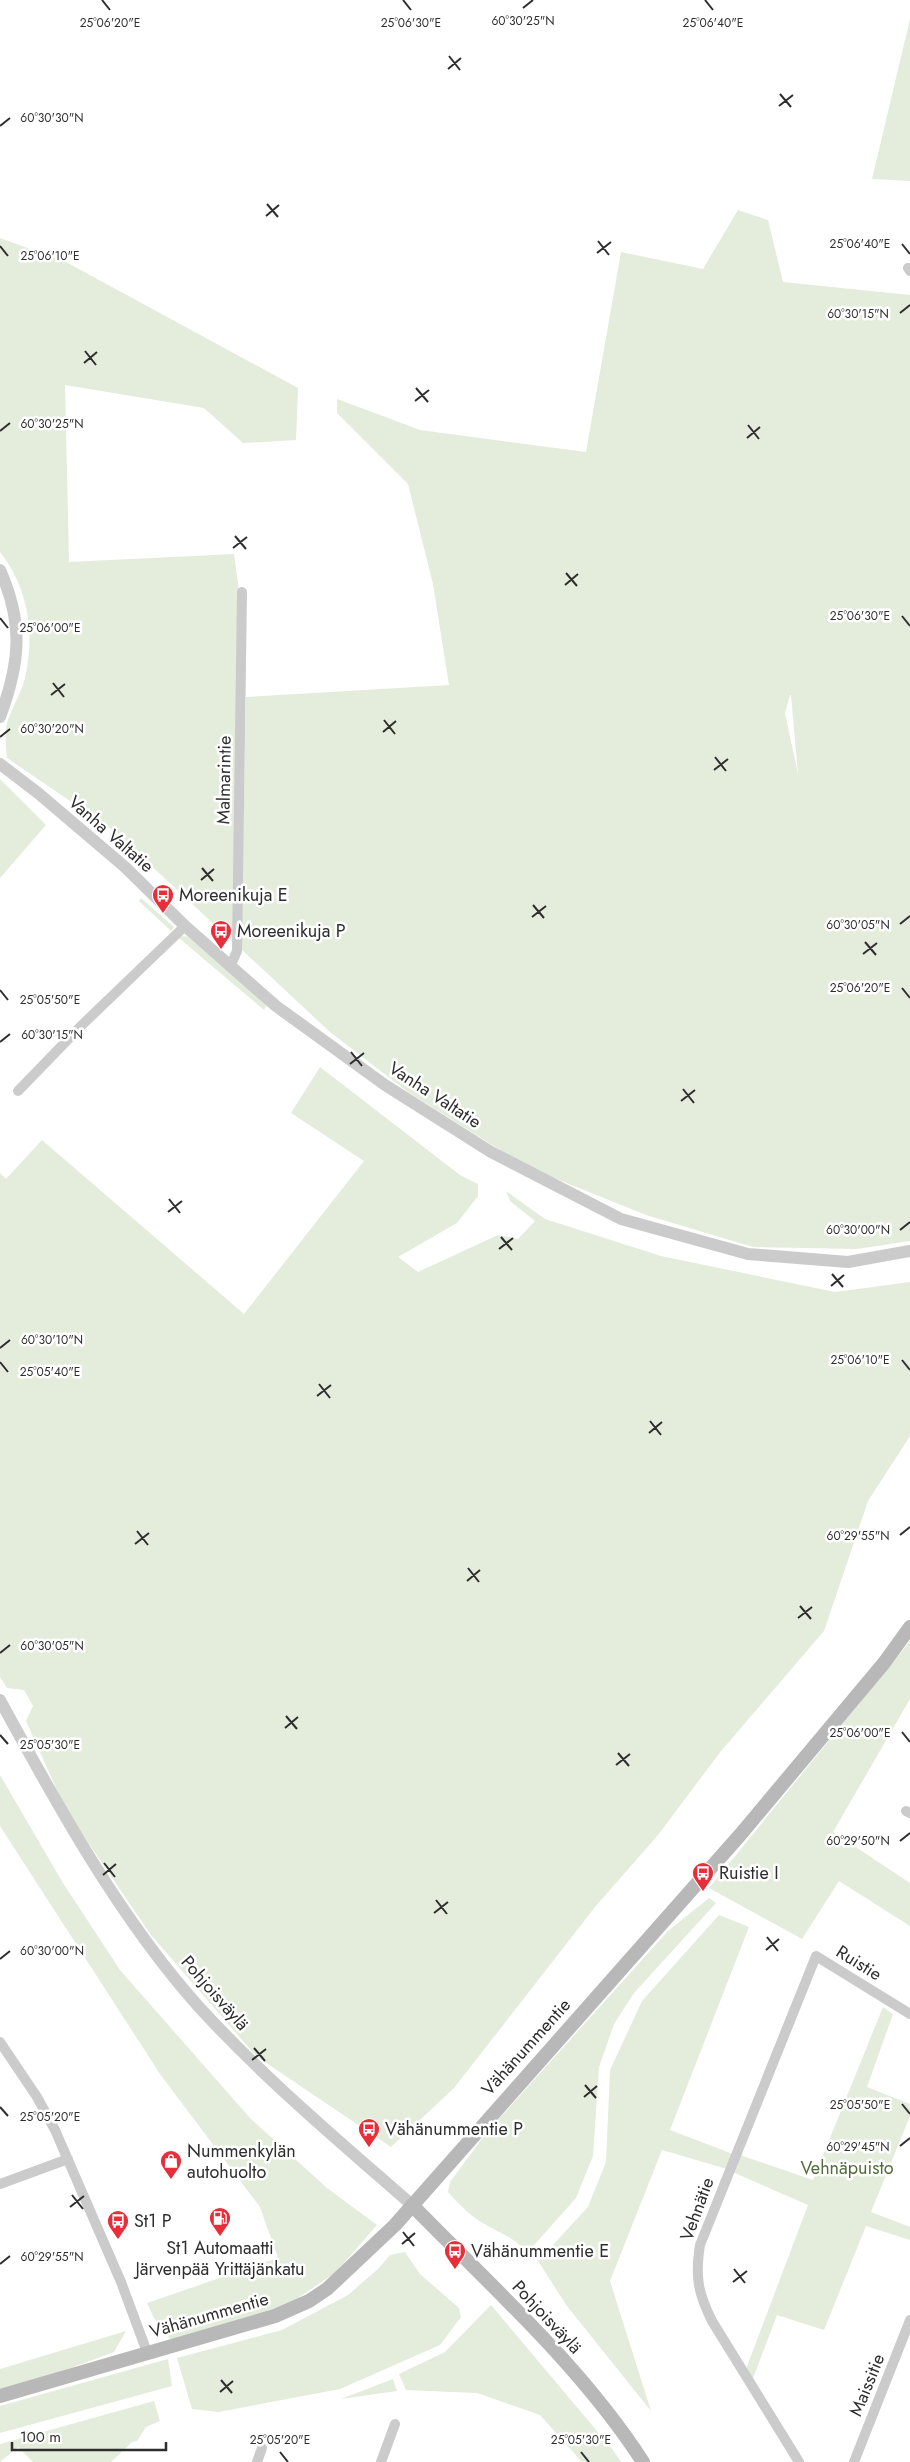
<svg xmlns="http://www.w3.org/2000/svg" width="910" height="2462" font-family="Jost,sans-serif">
	<rect width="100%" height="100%" fill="#fff"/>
	<path fill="#e4ecdc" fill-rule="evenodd" d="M910 19V181L872 179Z
		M738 210 768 220 783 282 910 295V1241L857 1249 753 1247 646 1215 527 1167 408 1092 330 1032 241 949 246 697 449 685 433 584 408 484 337 413V399L420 430 586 452 621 252 703 269ZM790 695H791L798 774 785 713Z
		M0 238 66 262 298 388 296 440 243 443 204 408 65 385 69 562 234 554 239 591 233 942 114 831 7 758C6 749 5 737 6 727 10 709 23 692 26 673 35 630 27 586 0 552Z
		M0 779 46 825 0 878Z
		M141 898 174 927 171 931 139 901Z
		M182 936 188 937 265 1003 266 1006 264 1010 179 938Z
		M320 1067 460 1175 478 1184V1196L457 1223 398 1257 418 1272 498 1235 518 1239 535 1221 510 1201 506 1191 545 1219 661 1256 835 1292 910 1282V1436L868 1501 824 1631 721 1751 658 1835 595 1907 454 2088 391 2147 256 2056 151 1935 66 1810 26 1721 33 1706 24 1690 7 1688 0 1677V1173L6 1179 42 1140 244 1314 364 1161 291 1113Z
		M910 1641V1699L833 1832 910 1883V1926L839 1881 802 1939 709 1888Z
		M0 1775 63 1883 120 1970 250 2118 327 2188 377 2225 335 2273 286 2306 171 2340 154 2318 147 2303 278 2258 260 2207 160 2074 0 1826Z
		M709 1898 716 1903 634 1993 614 2024 599 2067 593 2156 576 2198 527 2253C515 2238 504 2235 488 2226 473 2218 459 2205 448 2192L450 2182 487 2132 668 1931Z
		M719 1915 749 1927 670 2130 733 2154 727 2169 662 2150 610 2281 651 2411 567 2306 538 2261 588 2207 606 2162 610 2070 642 2001Z
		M883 2007 893 2014 867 2087 910 2104V2116L871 2212 910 2227V2240L866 2226 824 2330 777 2315 752 2381 746 2369 808 2205 730 2171 737 2154 813 2180Z
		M405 2252 420 2274 459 2308 461 2317 440 2345 340 2389 219 2412 192 2409 177 2358 282 2330 348 2295 378 2269 390 2255Z
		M491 2305 613 2450 621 2462H582L540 2415 477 2393 406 2390 399 2374 445 2352Z
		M126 2331 114 2352 0 2394V2369Z
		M168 2359 172 2386 0 2433V2406Z
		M393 2379 397 2391 341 2399Z
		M154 2401 160 2421 146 2427 137 2441 132 2442 111 2462H33L18 2447 0 2462V2444Z"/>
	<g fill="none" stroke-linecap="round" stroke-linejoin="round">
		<path stroke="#cbcbcb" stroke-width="10" d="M908 268 910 271
			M230 967 237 951 242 592
			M18 1091 82 1025 185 926
			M906 1811 910 1813
			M0 2042 37 2097 55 2130 121 2282 147 2352
			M0 2184 68 2159
			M257 2462 262 2448
			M381 2462 395 2424
			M799 2462 712 2321C698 2293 695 2277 700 2245L816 1956 910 2014
			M854 2462 910 2320"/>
		<path stroke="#cbcbcb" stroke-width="12" d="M0 570C24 624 20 663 0 717
			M0 764 38 793 125 867 185 926 276 1006 385 1085 491 1152 621 1219 748 1254 848 1262 910 1251
			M0 1700C56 1803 120 1919 199 2007 265 2079 339 2141 412 2205"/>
		<path stroke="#b8b8b8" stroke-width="14" d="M412 2205C492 2287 581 2366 643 2462
			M0 2396 275 2316 309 2301 327 2289 395 2225 740 1835 884 1663 910 1627"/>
	</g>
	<path fill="none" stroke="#2e2e2e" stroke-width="2" d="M102 0 110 10M403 0 411 10M705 0 713 10M523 8 533 0M449 56 460 70M448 69 461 58M780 94 791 107M779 106 793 95M0 126 10 118M267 204 278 217M266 216 279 205M598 241 609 255M902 244 910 254M0 246 8 256M597 253 611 242M900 313 910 305M85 351 96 365M84 363 97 352M416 388 428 402M415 401 429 390M748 425 759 439M0 431 10 423M747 438 760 427M235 536 246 549M233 548 247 537M566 573 577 586M565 585 578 574M902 616 910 626M0 618 8 628M53 683 64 697M51 695 65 684M384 720 395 734M383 732 396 721M0 737 10 729M715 757 726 771M714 770 728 759M202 868 213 881M201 880 214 869M533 905 544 918M532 917 546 906M900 924 910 916M865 942 876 955M863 954 877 943M902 988 910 998M0 990 8 1000M0 1042 10 1034M351 1052 362 1066M350 1064 364 1053M683 1089 694 1103M681 1101 695 1090M169 1199 180 1213M168 1212 182 1201M900 1230 910 1222M501 1237 512 1250M499 1249 513 1238M832 1274 843 1287M831 1286 844 1275M0 1348 10 1340M902 1360 910 1370M0 1362 8 1372M319 1384 330 1398M317 1396 331 1385M650 1421 661 1435M649 1433 662 1422M137 1531 148 1545M900 1535 910 1527M135 1544 149 1533M468 1568 479 1582M467 1581 480 1570M800 1606 811 1619M798 1618 812 1607M0 1653 10 1645M286 1716 297 1729M285 1728 298 1717M902 1732 910 1742M0 1735 8 1744M618 1753 629 1766M616 1765 630 1754M900 1841 910 1833M104 1863 115 1877M103 1875 116 1864M436 1900 447 1914M434 1913 448 1902M767 1937 778 1951M766 1950 779 1939M0 1959 10 1951M254 2048 265 2061M252 2060 266 2049M585 2085 596 2098M584 2097 597 2086M902 2104 910 2114M0 2107 8 2116M900 2146 910 2138M72 2195 83 2209M70 2207 84 2196M403 2232 414 2246M402 2244 415 2233M0 2264 10 2256M734 2269 745 2283M733 2282 747 2271M221 2380 232 2393M220 2392 233 2381M280 2452 288 2462M581 2452 589 2462"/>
	<defs>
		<g id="bus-pin" transform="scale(1.125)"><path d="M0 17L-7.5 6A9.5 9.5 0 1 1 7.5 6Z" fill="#e62f3b" stroke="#fff"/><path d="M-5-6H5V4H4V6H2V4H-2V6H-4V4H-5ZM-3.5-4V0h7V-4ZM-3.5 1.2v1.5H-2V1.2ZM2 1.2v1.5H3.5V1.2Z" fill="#fff"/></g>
		<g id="shop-pin" transform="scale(1.125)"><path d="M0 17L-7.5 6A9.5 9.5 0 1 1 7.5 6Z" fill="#e62f3b" stroke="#fff"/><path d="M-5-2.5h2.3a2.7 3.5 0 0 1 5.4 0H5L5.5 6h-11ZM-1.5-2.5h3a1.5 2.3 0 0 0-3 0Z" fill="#fff"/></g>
		<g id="fuel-pin" transform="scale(1.125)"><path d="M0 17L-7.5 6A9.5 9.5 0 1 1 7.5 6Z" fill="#e62f3b" stroke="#fff"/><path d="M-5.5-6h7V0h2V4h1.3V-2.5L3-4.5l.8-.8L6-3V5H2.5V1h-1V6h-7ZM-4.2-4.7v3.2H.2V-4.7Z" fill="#fff"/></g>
	</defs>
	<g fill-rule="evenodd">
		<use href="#bus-pin" x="163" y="895"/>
		<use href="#bus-pin" x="221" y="931"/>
		<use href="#bus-pin" x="703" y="1873"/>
		<use href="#bus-pin" x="369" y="2129"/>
		<use href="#shop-pin" x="171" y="2161"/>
		<use href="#fuel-pin" x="220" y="2218"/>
		<use href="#bus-pin" x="118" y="2221"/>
		<use href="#bus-pin" x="455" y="2251"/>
	</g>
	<g text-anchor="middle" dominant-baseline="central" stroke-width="5" stroke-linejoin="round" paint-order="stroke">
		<g font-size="18" fill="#2e2e2e" stroke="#fff">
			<text transform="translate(224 780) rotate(-89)">Malmarintie</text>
			<text transform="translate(111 834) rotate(41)">Vanha Valtatie</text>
			<text transform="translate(435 1095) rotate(33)">Vanha Valtatie</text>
			<text transform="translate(859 1963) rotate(32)">Ruistie</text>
			<text transform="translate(215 1993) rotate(49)">Pohjoisväylä</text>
			<text transform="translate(526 2047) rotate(-48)">Vähänummentie</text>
			<text transform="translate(697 2209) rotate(-70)">Vehnätie</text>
			<text transform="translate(209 2315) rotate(-16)">Vähänummentie</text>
			<text transform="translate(547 2317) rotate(47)">Pohjoisväylä</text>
			<text transform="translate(867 2385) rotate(-68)">Maissitie</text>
		</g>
		<g font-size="18" fill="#2e2e2e" stroke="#fff" text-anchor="start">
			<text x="179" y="895">Moreenikuja E</text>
			<text x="237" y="931">Moreenikuja P</text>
			<text x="719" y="1873">Ruistie I</text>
			<text x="385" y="2129">Vähänummentie P</text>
			<text x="187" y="2151">Nummenkylän<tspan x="187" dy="21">autohuolto</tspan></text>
			<text x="134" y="2221">St1 P</text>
			<text x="220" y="2248" text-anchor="middle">St1 Automaatti<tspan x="220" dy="21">Järvenpää Yrittäjänkatu</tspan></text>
			<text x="471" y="2251">Vähänummentie E</text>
		</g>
		<g font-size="18" fill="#516b3b" stroke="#fff">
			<text x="847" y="2168">Vehnäpuisto</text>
		</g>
	</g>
	<g font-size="12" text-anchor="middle" fill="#2e2e2e" stroke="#fff" stroke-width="5" stroke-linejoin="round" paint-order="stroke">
		<text x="523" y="25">60°30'25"N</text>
		<text x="110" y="27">25°06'20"E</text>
		<text x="411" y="27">25°06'30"E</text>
		<text x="713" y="27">25°06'40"E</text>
		<text x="52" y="122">60°30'30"N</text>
		<text x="860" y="248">25°06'40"E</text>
		<text x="50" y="260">25°06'10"E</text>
		<text x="858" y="318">60°30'15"N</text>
		<text x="52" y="428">60°30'25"N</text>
		<text x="860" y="620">25°06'30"E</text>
		<text x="50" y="632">25°06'00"E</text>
		<text x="52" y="733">60°30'20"N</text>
		<text x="858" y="929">60°30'05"N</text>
		<text x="860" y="992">25°06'20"E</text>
		<text x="50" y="1004">25°05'50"E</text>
		<text x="52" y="1039">60°30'15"N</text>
		<text x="858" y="1234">60°30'00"N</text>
		<text x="52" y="1344">60°30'10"N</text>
		<text x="860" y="1364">25°06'10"E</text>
		<text x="50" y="1376">25°05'40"E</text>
		<text x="858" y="1540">60°29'55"N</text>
		<text x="52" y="1650">60°30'05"N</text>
		<text x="860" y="1737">25°06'00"E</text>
		<text x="50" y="1749">25°05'30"E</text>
		<text x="858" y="1845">60°29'50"N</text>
		<text x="52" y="1955">60°30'00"N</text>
		<text x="860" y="2109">25°05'50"E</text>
		<text x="50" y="2121">25°05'20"E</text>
		<text x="858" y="2151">60°29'45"N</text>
		<text x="52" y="2261">60°29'55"N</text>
		<text x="280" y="2444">25°05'20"E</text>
		<text x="581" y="2444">25°05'30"E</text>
	</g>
	<path d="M12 2442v8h154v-8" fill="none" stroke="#2e2e2e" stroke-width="2.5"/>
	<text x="20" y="2442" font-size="15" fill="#2e2e2e" stroke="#ffffff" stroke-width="4" paint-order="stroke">100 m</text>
</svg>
